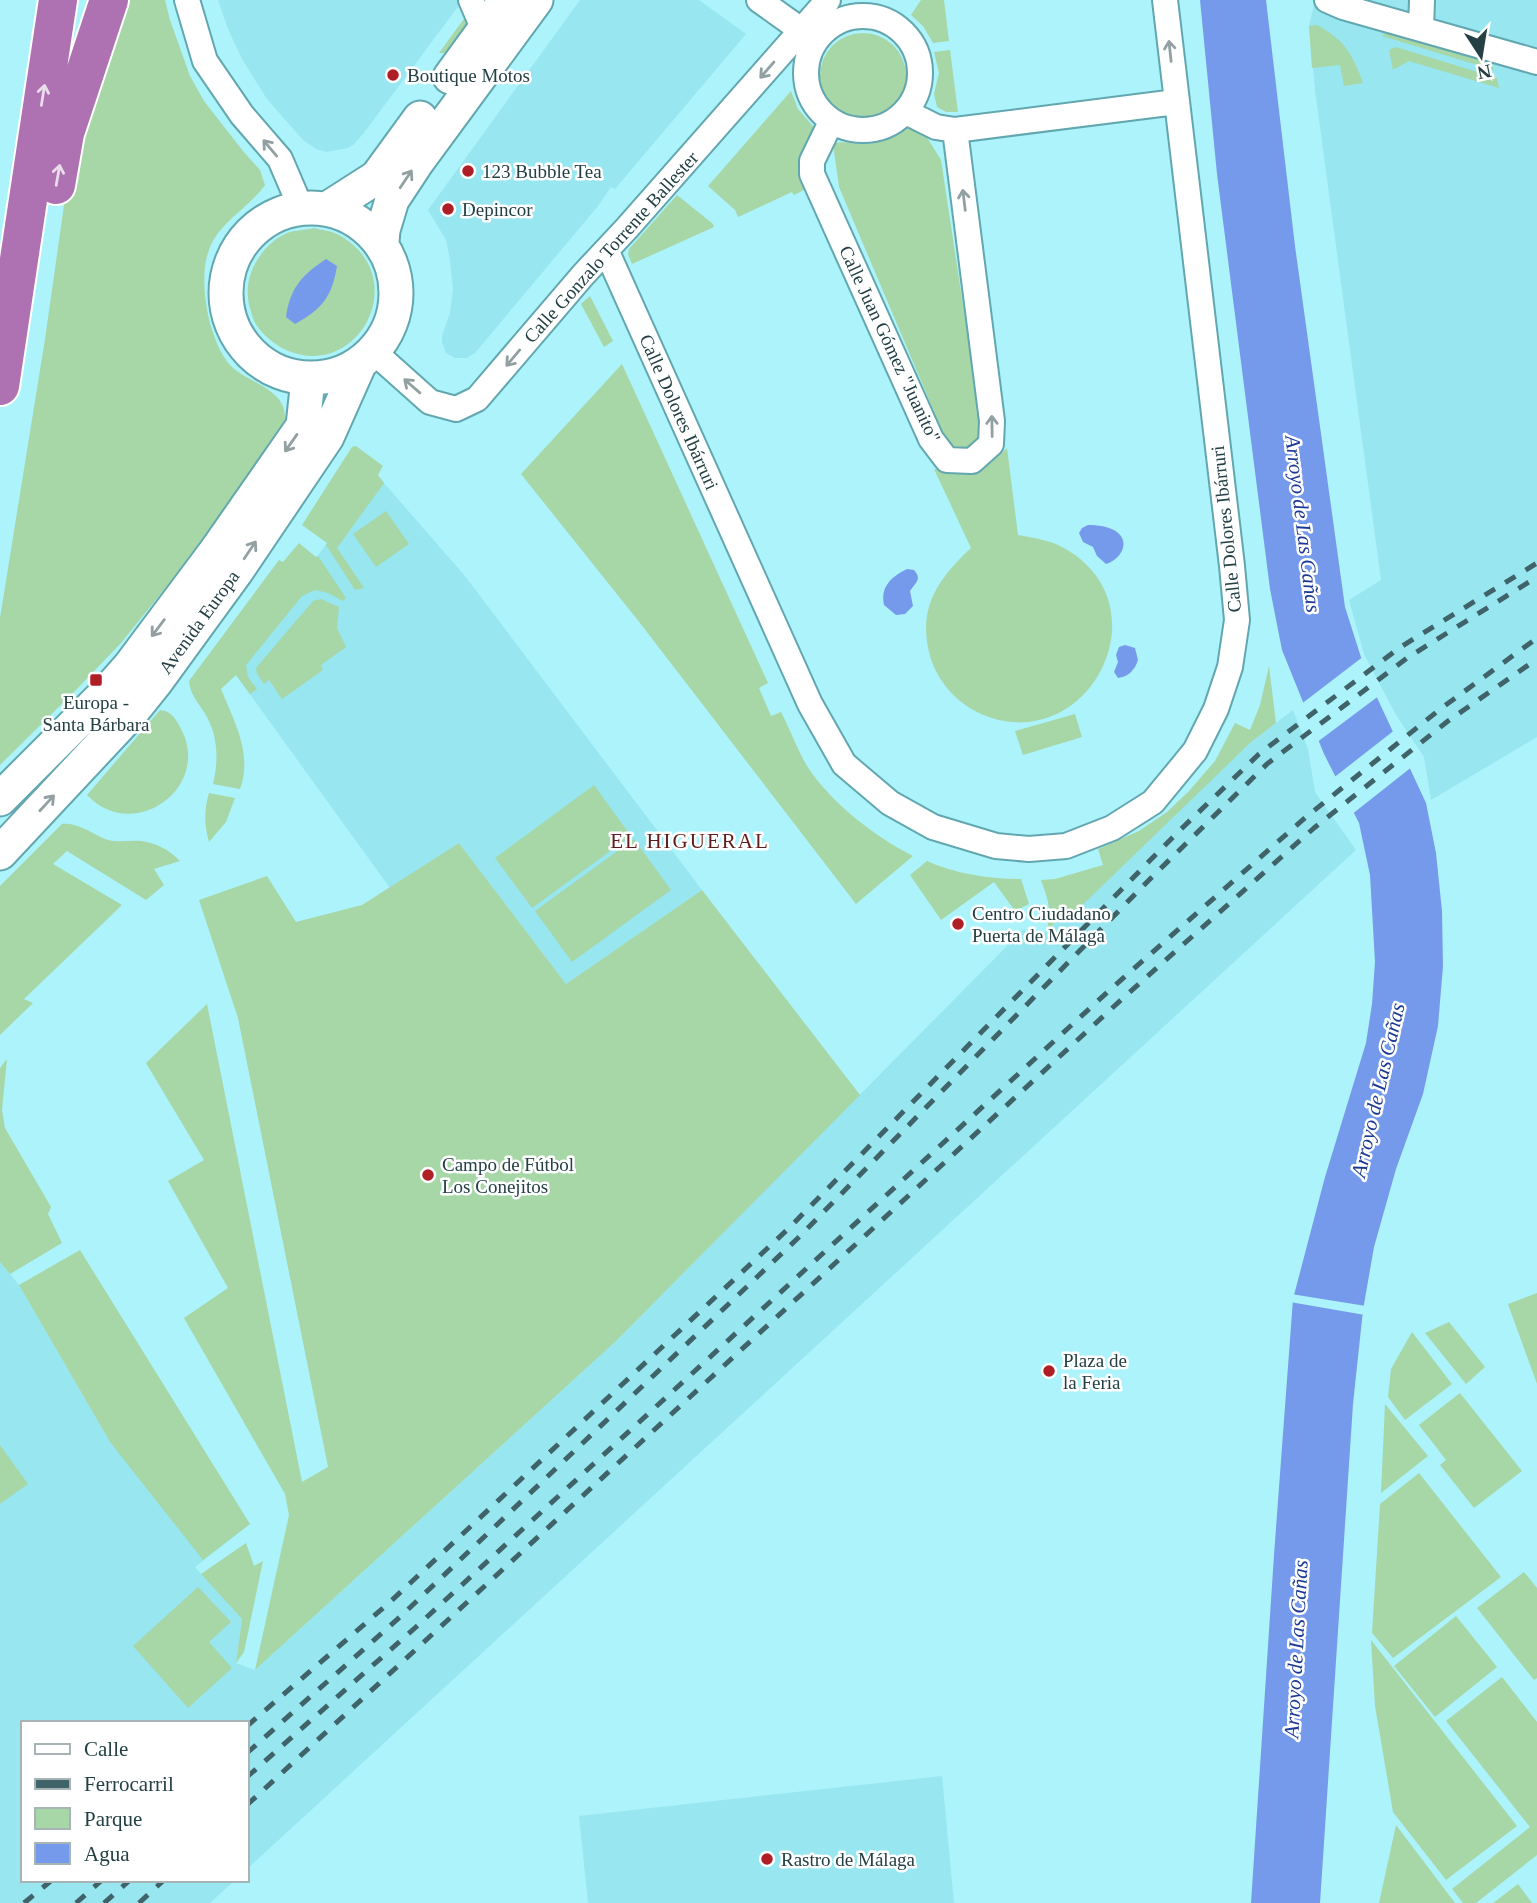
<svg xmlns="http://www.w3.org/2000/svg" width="1537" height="1903" font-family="Georgia,serif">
	<rect width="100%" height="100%" fill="#adf3fb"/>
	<path fill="#97e6f0" d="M218 0H463L363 134 353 145 348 148 326 152 316 149 303 140 267 99 242 59 228 29Z
		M580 0H699L746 34 615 189 611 187 598 206 475 353 466 358H455L446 353 442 342V336L450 313 453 290 450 260 446 240 428 210Z
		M1315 0H1537V737L1431 800 1424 757 1396 715 1364 654 1349 600 1381 580 1315 90 1309 26Z
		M377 475 465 576 702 890 566 984 459 843 390 888 233 671Z
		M1293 710 1308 749 1315 792 1356 850 247 1869V1723H23V1880H235L210 1903H0V1262L19 1285 110 1442 250 1524 195 1567 242 1619 236 1663 255 1670 615 1342 1024 929 1037 940 1250 743Z
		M942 1776 954 1903H588L579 1816Z"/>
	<path fill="#a7d6a7" d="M123 0H165L170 20 190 76 204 101 243 151 260 170 265 185C248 209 219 222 209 250 197 280 209 344 232 367 249 383 285 389 285 417 285 424 281 432 279 438L167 586 121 643 76 690 0 765V618L45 339 71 156Z
		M921 0H944L949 41 933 43 923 26 911 15Z
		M466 16 468 27 456 53H439Z
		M1317 25C1345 40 1353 55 1363 83L1344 86 1340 65 1312 68 1309 26Z
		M1390 31 1491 62 1494 70 1382 36 1385 33Z
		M820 76a43 43 0 1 1 86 0a43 43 0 1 1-86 0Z
		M1396 47 1497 78 1499 88 1409 61 1393 70 1389 50Z
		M950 50 958 112H946L937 107 934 94 939 73 934 52Z
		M791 91 798 109 818 132 809 147 800 175 806 189 794 195 792 192 738 217 735 210 708 186Z
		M911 126 923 131 941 160 983 437 976 448 962 453 949 447 839 187 833 144C842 140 852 144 862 144 881 144 896 136 911 126Z
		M677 195 713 224 714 227 632 264 628 254 629 249Z
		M314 228C322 230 332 231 339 235 415 277 357 386 282 348 271 342 257 330 253 318 251 311 248 303 248 297 245 271 264 243 287 233 295 230 306 230 314 228Z
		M590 296 613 341 604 347 581 304Z
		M622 364 768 683 759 688 771 716 781 712C790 729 797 749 807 766 831 803 874 836 913 856L856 904 640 623 521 474Z
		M356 446 383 466 378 475 384 483 337 548 364 588 355 590 326 545 327 543 302 525 352 447Z
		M1007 448 1018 535C1034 538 1050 540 1064 548 1169 607 1085 764 977 712 955 701 937 680 930 656 917 608 938 579 971 548L934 469C976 478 976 477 1007 448Z
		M386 511 409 544 376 567 353 534Z
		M299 543 316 557 318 556 346 598 343 601 328 593 315 590 302 596 246 665 248 677 257 689 250 694 236 675 221 689C234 721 253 754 240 789L213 784C219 759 218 734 204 712 197 701 190 694 189 681L279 560 283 562Z
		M321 599 339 607 337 628 346 647 321 665 323 670 282 699 269 680 264 684 257 674 256 668 313 601Z
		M1269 666 1276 723 1250 743 1071 916 1059 918 1047 931C1051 908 1049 902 1041 880L1055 879 1103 865 1098 849 1139 831 1167 812 1189 791 1215 761 1235 723 1250 730 1260 705Z
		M160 710C171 711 175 718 180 727 214 786 134 845 87 795Z
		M1075 714 1082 737 1023 755 1015 731Z
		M594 785 631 836 532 908 495 858Z
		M209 793 235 798 226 822 209 842C204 825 204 810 209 793Z
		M62 824C79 822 93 835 108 840 120 843 130 840 141 841 157 843 169 850 180 861L154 869 164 885 146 900 67 851 53 864 122 905 24 999 33 1003 0 1035V886Z
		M634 839 671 890 572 962 535 911Z
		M459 843 566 984 702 890 860 1095 615 1342 255 1670 289 1515 285 1494 184 1318 228 1288 168 1181 204 1160 146 1063 207 1004 302 1482 328 1467 238 1018 199 900 267 876 296 922 362 905Z
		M927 861C956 874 989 879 1021 879L1029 904 1015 911 994 882 941 920 910 875Z
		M7 1059 2 1110 5 1128 51 1207 48 1214 62 1243 10 1274 0 1262V1068Z
		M80 1250 250 1524 203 1560 110 1442 19 1285Z
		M1537 1293V1384L1508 1304Z
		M1449 1322 1485 1367 1466 1384 1425 1333Z
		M1412 1332 1452 1384 1405 1420 1388 1397 1391 1369Z
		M1460 1393 1522 1471 1474 1508 1440 1465 1446 1460 1419 1425Z
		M1385 1404 1428 1456 1381 1493Z
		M0 1445 28 1484 0 1504Z
		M1419 1473 1501 1577 1393 1658 1372 1633 1380 1504Z
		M246 1543 254 1566 263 1561 244 1652 236 1663 242 1619 201 1574Z
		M1524 1572 1537 1588V1678L1534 1680 1477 1608Z
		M198 1587 231 1622 209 1642 232 1668 188 1708 133 1646Z
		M1456 1616 1497 1667 1435 1717 1394 1666Z
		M1371 1640 1517 1826 1446 1880 1393 1812 1375 1706Z
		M1502 1677 1537 1722V1855L1476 1903H1463L1452 1889 1530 1827 1446 1721Z
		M1396 1825 1455 1903H1379Z
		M1518 1884 1532 1903H1493Z"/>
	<path fill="#769aeb" d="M1200 0H1266L1295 246 1345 607 1367 676 1426 803 1436 853 1442 911 1443 966 1438 1026 1423 1094 1396 1169 1374 1247 1363 1310 1353 1404 1320 1903H1251L1274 1555 1293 1299 1325 1177 1366 1043 1372 1004 1375 962 1370 875 1359 823 1324 754 1282 650 1270 589 1217 174Z
		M326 259 337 266C332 297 322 309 295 324L286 317C290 288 302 275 326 259Z
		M1088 525C1097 525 1109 526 1117 532 1131 543 1120 560 1106 564L1097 556 1093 547 1083 542 1079 533 1082 528Z
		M907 569 914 570C922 579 916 582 910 591L913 606 905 614 896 615 884 605C880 587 892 576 907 569Z
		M1125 645 1135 648 1138 660C1135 670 1128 677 1118 678L1114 672 1118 662 1116 655 1119 647Z"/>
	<path fill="#adf3fb" d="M1364 656 1380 695 1316 743 1300 705Z
		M1396 729 1413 766 1351 815 1332 779Z
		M1291 1294 1366 1306 1365 1315 1290 1302Z"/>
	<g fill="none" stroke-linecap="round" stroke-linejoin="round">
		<g stroke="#62a7af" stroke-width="28">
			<path id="street" d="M187 0 205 61 242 115 280 159 301 208
				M471 0 484 30
				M759 0 801 30 814 36
				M1327 0 1343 7 1537 62
				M806 73a57 57 0 1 1 114 0a57 57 0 1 1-114 0Z
				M1421 28 1422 0
				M906 112 936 127 955 130 1176 102
				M831 122 812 161V174L931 439 947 460 972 461 991 444 992 421 955 130
				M607 252 810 704 844 764 890 803 933 827 996 846 1029 849 1066 846 1112 828 1153 802 1195 751 1216 709 1230 667 1237 620 1232 566 1165 0
				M374 352 430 402 456 409 477 399 583 275 627 228 828 0"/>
		</g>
		<g stroke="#62a7af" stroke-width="37">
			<path id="secondary" d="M450 77 506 0
				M226 293a85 85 0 1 1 170 0a85 85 0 1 1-170 0Z
				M327 209 377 177 420 118
				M382 242 383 230 392 200 417 162 536 0
				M0 799 108 691 130 666 216 551 303 426 308 379
				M0 853 131 713 155 683 238 569 327 437 359 365"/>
		</g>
		<g stroke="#fff" stroke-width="42">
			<path id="highway" d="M56 185 65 133 109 0
				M0 386 58 0"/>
		</g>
		<use href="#street" stroke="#fff" stroke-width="24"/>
		<use href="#secondary" stroke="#fff" stroke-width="33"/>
		<use href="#highway" stroke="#ae71b1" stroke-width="38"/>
		<path stroke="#3f6368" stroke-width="5" stroke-dasharray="12 12" stroke-linecap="butt" d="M247 1726 390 1602 788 1229 1176 834 1259 754 1399 648 1537 563
			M247 1753 400 1617 798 1238 1150 879 1267 764 1407 658 1537 577
			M247 1777 416 1627 1113 987 1306 817 1439 710 1537 638
			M247 1805 1122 999 1314 828 1448 721 1537 659
			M24 1903 52 1880
			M76 1903 102 1880
			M104 1903 130 1880
			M139 1903 164 1880"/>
	</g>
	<defs><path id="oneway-shaft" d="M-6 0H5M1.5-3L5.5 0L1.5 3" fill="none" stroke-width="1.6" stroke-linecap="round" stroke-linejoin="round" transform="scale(1.75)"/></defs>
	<g stroke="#92a0a2">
		<use href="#oneway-shaft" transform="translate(1170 51) rotate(-96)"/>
		<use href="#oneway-shaft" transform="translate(767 70) rotate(131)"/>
		<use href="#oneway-shaft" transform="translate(270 148) rotate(-130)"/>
		<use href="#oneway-shaft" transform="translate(406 179) rotate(-56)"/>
		<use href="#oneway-shaft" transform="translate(964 200) rotate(-97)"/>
		<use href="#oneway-shaft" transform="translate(513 358) rotate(130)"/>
		<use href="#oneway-shaft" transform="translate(412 386) rotate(-139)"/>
		<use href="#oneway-shaft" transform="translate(992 426) rotate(-91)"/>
		<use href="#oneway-shaft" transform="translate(291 443) rotate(125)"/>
		<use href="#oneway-shaft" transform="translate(250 550) rotate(-56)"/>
		<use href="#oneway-shaft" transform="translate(158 628) rotate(127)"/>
		<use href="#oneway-shaft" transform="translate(47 803) rotate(-47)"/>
	</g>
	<g stroke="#ebdcec">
		<use href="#oneway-shaft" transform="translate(43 95) rotate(-81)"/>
		<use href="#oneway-shaft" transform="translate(58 175) rotate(-80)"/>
	</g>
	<g fill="#af1d25" stroke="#fff" stroke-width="2.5">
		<circle cx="393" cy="75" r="7"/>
		<circle cx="468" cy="171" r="7"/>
		<circle cx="448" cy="209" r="7"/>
		<rect x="89" y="673" width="14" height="14" rx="3.5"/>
		<circle cx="958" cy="924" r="7"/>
		<circle cx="428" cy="1175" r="7"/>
		<circle cx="1049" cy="1371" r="7"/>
		<circle cx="767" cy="1859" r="7"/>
	</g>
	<g text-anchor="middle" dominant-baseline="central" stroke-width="5" stroke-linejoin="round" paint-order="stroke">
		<g font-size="19" fill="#244044" stroke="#fff" text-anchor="start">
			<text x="407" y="75">Boutique Motos</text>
			<text x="482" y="171">123 Bubble Tea</text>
			<text x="462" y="209">Depincor</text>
			<text x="96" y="702" text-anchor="middle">Europa -<tspan x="96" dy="22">Santa Bárbara</tspan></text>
			<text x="972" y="913">Centro Ciudadano<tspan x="972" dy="22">Puerta de Málaga</tspan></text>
			<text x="442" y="1164">Campo de Fútbol<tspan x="442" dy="22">Los Conejitos</tspan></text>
			<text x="1063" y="1360">Plaza de<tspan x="1063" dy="22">la Feria</tspan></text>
			<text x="781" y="1859">Rastro de Málaga</text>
		</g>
		<g font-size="19" fill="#244044" stroke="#fff">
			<text transform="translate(611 247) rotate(-48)">Calle Gonzalo Torrente Ballester</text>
			<text transform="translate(890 344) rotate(65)">Calle Juan Gómez "Juanito"</text>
			<text transform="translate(679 412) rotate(66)">Calle Dolores Ibárruri</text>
			<text transform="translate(1226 529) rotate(-96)">Calle Dolores Ibárruri</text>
			<text transform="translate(199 622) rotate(-54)">Avenida Europa</text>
		</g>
		<g font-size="21" font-style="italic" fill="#1a3a96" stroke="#fff">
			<text transform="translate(1303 524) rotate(83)">Arroyo de Las Cañas</text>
			<text transform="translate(1378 1090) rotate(-77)">Arroyo de Las Cañas</text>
			<text transform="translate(1296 1649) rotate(-87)">Arroyo de Las Cañas</text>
		</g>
		<g font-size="21" letter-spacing="2" fill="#601c1b" stroke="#fff">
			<text x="690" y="841">EL HIGUERAL</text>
		</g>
	</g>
	<rect x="21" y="1721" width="228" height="161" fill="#ffffff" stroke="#a7b3b4" stroke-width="2"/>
	<rect x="35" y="1744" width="35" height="10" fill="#ffffff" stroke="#a7b3b4" stroke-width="2"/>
	<text x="84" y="1756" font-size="21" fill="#244044">Calle</text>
	<rect x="35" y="1779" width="35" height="10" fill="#3f6368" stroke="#a7b3b4" stroke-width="2"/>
	<text x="84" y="1791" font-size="21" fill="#244044">Ferrocarril</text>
	<rect x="35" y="1808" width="35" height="21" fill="#a7d6a7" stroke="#a7b3b4" stroke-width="2"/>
	<text x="84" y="1826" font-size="21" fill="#244044">Parque</text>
	<rect x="35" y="1843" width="35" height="21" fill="#769aeb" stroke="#a7b3b4" stroke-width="2"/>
	<text x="84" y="1861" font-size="21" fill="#244044">Agua</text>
	<g transform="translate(1481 56) rotate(168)" stroke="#ffffff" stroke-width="5" paint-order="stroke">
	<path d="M0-5L12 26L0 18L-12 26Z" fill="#244044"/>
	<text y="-10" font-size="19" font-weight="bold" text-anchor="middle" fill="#244044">N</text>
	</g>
</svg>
